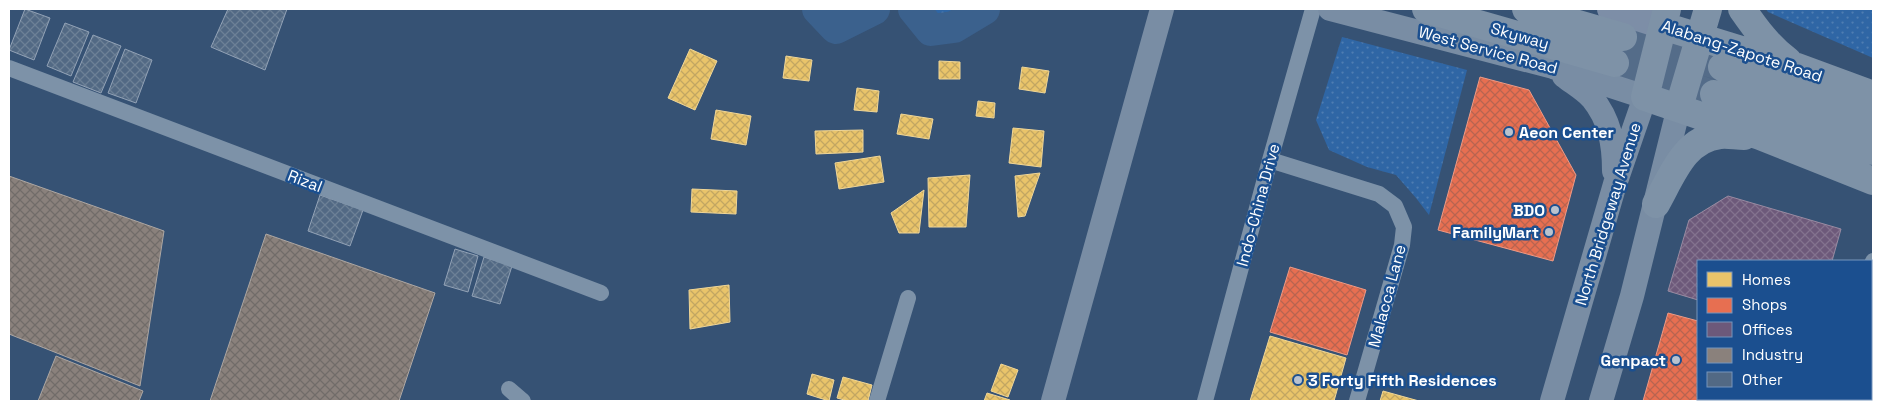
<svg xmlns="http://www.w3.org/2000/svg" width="1882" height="410" font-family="'Space Grotesk',sans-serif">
	<defs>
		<pattern id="grass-dots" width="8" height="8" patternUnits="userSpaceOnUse" patternTransform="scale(1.25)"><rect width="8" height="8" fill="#2f66a5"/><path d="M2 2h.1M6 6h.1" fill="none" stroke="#4e7db2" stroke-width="1.8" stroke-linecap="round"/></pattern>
		<pattern id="homes-cross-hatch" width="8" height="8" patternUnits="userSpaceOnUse" patternTransform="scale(1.25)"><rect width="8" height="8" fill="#e9c46a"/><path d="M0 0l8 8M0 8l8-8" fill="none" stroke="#c2a662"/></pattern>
		<pattern id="shops-cross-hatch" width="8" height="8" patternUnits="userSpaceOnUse" patternTransform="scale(1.25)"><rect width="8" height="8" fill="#e76f51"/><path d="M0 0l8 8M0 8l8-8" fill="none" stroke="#b86450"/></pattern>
		<pattern id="offices-cross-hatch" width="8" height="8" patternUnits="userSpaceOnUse" patternTransform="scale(1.25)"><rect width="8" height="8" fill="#6d597a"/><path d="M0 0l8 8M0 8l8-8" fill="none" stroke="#83728e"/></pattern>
		<pattern id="industry-cross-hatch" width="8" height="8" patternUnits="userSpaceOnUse" patternTransform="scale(1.25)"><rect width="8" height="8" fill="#8a817c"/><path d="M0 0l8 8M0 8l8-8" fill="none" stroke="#716c69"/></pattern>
		<pattern id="building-cross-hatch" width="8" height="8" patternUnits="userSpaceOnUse" patternTransform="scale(1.25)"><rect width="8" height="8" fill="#526984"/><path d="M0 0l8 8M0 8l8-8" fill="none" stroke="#6c8096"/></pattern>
	</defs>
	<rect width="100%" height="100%" fill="#365274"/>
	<path fill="url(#grass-dots)" d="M825 9H859L836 23Z
		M921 9H969L940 26Z
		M1766 9H1873V58L1768 12Z
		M1342 37 1467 70 1429 215 1416 198 1396 175 1367 167 1329 150 1316 120Z"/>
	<path fill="url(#homes-cross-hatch)" stroke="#f0d697" d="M690 49 717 61 695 110 668 98Z
		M786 56 812 60 809 81 783 78Z
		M939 61 960 62V79H939Z
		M1022 67 1049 71 1045 93 1019 89Z
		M857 88 879 91 877 112 854 110Z
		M978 101 995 103 994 118 976 116Z
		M716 110 751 116 746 145 711 139Z
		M901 114 933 119 929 139 897 134Z
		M1013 128 1044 131 1041 167 1009 163Z
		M863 130V152L816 154 815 131Z
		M880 156 884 182 839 189 835 163Z
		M1040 173 1025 216 1018 217 1015 176Z
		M970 175 966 227H929L928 178Z
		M692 189 737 191 736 214 691 212Z
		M924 190 919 233H899L891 213Z
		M729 285 730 322 690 329 689 290Z
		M1270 336 1346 358 1334 401H1250Z
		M1001 364 1018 370 1008 397 991 391Z
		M812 374 834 380 829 401 807 394Z
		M843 377 872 385 868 401H848L837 398Z
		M1383 391 1419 401H1380Z
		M987 393 1010 400V401H984Z"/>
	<path fill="url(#shops-cross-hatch)" stroke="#ee9a85" d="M1480 77 1529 90 1576 175 1553 261 1438 230Z
		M1290 267 1366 290 1347 355 1270 332Z
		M1668 313 1698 321V399H1734L1733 401H1643Z"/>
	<path fill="url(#offices-cross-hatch)" stroke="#998ba2" d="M1728 196 1841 229 1832 261H1698V300L1668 291 1689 220Z
		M1873 293V401H1867L1858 399H1871V302Z"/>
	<path fill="url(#industry-cross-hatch)" stroke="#ada7a3" d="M9 176 164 231 140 386 9 334Z
		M266 234 435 293 399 401H210Z
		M56 356 143 391 139 401H38Z"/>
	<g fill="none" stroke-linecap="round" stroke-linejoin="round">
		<path stroke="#3b618d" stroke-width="32" d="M818 9 836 28 874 9
			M914 9 931 30 954 27 984 9"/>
	</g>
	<path fill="url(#building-cross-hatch)" stroke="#92a2b6" d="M25 9 50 18 34 60 9 50Z
		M228 9H287L265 70 211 47Z
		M65 23 89 32 71 76 47 66Z
		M93 35 121 46 101 93 73 82Z
		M125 49 152 60 136 103 108 93Z
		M320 195 363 210 350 246 308 231Z
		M455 249 478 256 468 292 444 285Z
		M484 257 512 266 500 304 472 296Z"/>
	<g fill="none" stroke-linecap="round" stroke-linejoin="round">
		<path stroke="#546c89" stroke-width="28" stroke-dasharray="28 14" stroke-linecap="butt" d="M1623 37 1722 67
			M1615 63 1714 94"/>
		<path stroke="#7d92a8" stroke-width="9" d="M1752 401V399
			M1791 401 1792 399"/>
		<path stroke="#7d92a8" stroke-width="16" d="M9 68 601 293
			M1270 160 1379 194 1395 206 1404 227 1402 245 1357 401
			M1871 269 1873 261
			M509 389 523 401
			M877 401 908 298
			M1205 401 1270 160 1313 9
			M1831 401 1832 399"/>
		<path stroke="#798da4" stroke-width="24" d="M1330 9 1553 67 1645 97 1615 184 1552 401
			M1564 76C1573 83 1585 90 1592 98 1610 120 1614 144 1614 171
			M1053 401 1162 9
			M1601 401 1632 296 1679 107"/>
		<path stroke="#7d8ea7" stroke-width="26" d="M1610 9 1663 26"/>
		<path stroke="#7e92a7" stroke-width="28" d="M1426 9 1615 63
			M1526 9 1623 37
			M1667 9 1645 97 1760 136 1873 181
			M1742 9C1756 29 1768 46 1788 61
			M1663 26 1797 67 1873 95
			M1722 67 1873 123
			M1714 94 1816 129 1873 151
			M1679 107 1708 9
			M1656 204C1672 176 1684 139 1720 135 1728 134 1736 136 1744 136"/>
	</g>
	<g fill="#b9c2ce" stroke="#1b4f8f" stroke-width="2">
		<circle cx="1509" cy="132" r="5"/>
		<circle cx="1555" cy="210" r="5"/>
		<circle cx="1549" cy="232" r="5"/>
		<circle cx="1676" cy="360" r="5"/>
		<circle cx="1298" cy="380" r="5"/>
	</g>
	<g text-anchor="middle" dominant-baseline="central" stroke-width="5" stroke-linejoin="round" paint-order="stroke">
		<g font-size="16" fill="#fff" stroke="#1b4f8f">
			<text transform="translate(1520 36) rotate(16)">Skyway</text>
			<text transform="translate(1488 50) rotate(15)">West Service Road</text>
			<text transform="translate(1742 51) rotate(18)">Alabang-Zapote Road</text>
			<text transform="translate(305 181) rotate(21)">Rizal</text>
			<text transform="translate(1258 205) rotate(-75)">Indo-China Drive</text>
			<text transform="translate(1608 214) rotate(-73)">North Bridgeway Avenue</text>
			<text transform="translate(1387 296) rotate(-75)">Malacca Lane</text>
		</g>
		<g font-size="16" font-weight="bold" fill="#fff" stroke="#1b4f8f" text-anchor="end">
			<text x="1519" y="132" text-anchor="start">Aeon Center</text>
			<text x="1545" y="210">BDO</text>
			<text x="1539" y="232">FamilyMart</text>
			<text x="1666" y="360">Genpact</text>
			<text x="1308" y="380" text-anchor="start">3 Forty Fifth Residences</text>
		</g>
	</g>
	<rect width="1882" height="410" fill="none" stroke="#ffffff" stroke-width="20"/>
	<rect x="1697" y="260" width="175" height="140" fill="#1b4f8f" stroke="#7695bc"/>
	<rect x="1707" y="272" width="25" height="15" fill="#e9c46a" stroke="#7695bc"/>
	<text x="1742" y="285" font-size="15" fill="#ffffff">Homes</text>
	<rect x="1707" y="298" width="25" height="15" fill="#e76f51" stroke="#7695bc"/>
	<text x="1742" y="310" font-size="15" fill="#ffffff">Shops</text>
	<rect x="1707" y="322" width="25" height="15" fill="#6d597a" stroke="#7695bc"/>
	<text x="1742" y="335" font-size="15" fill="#ffffff">Offices</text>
	<rect x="1707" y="348" width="25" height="15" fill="#8a817c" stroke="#7695bc"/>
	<text x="1742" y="360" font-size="15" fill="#ffffff">Industry</text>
	<rect x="1707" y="372" width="25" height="15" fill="#526984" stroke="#7695bc"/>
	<text x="1742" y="385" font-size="15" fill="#ffffff">Other</text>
</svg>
